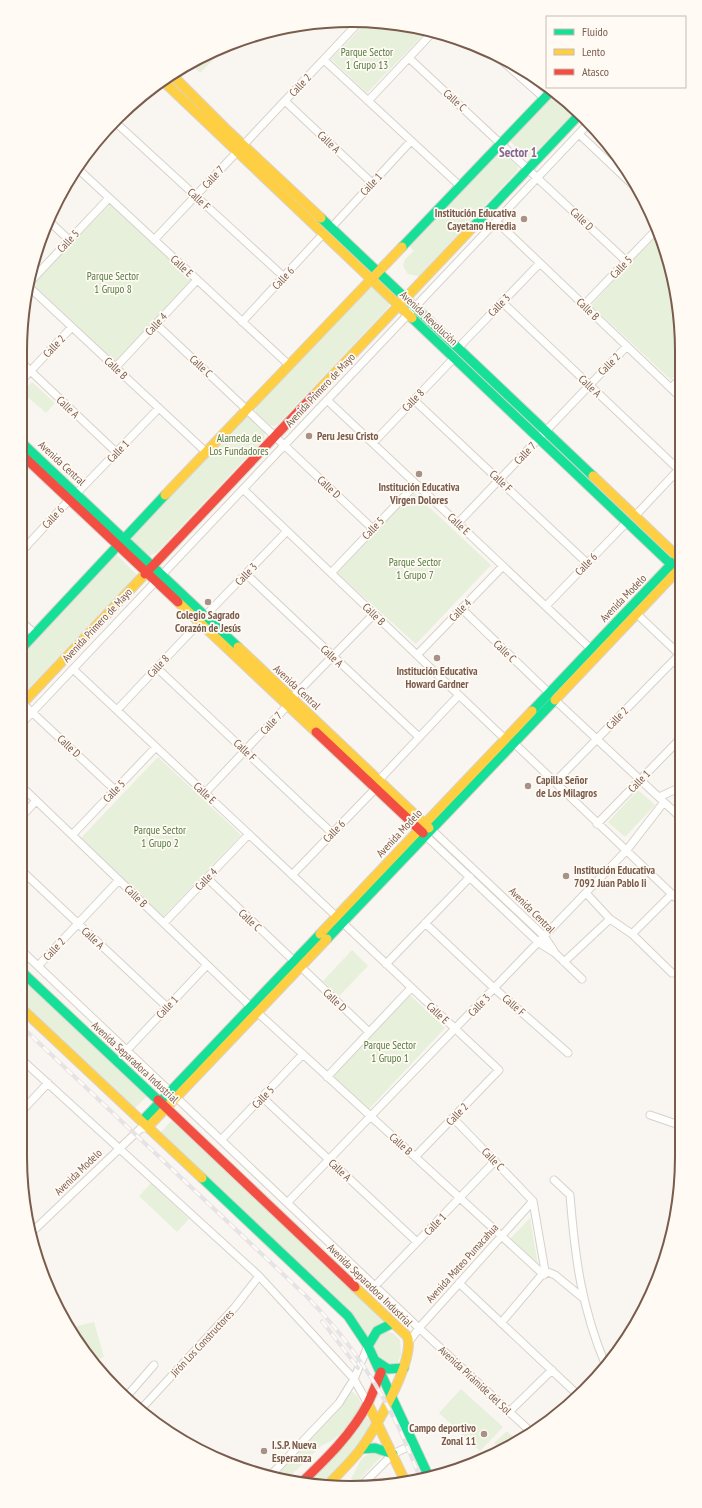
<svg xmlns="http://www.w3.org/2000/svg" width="702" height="1508" font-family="'PT Sans Narrow',sans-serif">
	<rect width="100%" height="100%" fill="#f9f5f0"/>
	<path fill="#e7f0db" d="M367 22 415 26 428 30 367 93 331 59Z
		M224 45 226 47 200 73 190 63Z
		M555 91 575 111 531 157H526L510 141Z
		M499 150 502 151 518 167 517 171 419 276 408 274 403 266 405 259 414 251 409 246Z
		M111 203 192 280 115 362 33 284Z
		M659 233 679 308V371L671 380 591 305Z
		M369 287H372L389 302V306L387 309 278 424 275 426 269 425 256 413 255 405Z
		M32 382 55 403 46 413 22 392Z
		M246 417 249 418 265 431 264 439 156 553 149 556 132 541V537Z
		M414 493 491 565 416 644 336 572Z
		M115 555 118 556 137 575 23 694 20 695V654Z
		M158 757 241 835 163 917 80 839Z
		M638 790 655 805 625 837 608 822Z
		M352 950 368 966 339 996 323 981Z
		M20 975 147 1096 134 1109 20 999Z
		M409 994 445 1028 369 1109 333 1076Z
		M173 1119 384 1321 374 1327 366 1336 160 1133Z
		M151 1183 189 1219 177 1232 139 1196Z
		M530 1218 538 1266 510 1239Z
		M94 1322 104 1357 92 1361 76 1339 73 1327Z
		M385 1332 393 1333 400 1340 401 1354 397 1365C384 1364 377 1357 372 1345L374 1339Z
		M461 1389 503 1427 480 1451 439 1413Z
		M353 1392 358 1397 361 1403 353 1422 333 1440 321 1446 285 1481 274 1477 348 1393Z
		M366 1416 375 1429 323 1485 306 1484Z
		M507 1431 518 1442 501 1449 494 1443Z
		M373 1453 382 1456 351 1488 343 1487C346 1484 350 1481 352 1477 359 1466 359 1456 373 1453Z"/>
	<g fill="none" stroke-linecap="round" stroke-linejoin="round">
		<g stroke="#d7d1cb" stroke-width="9">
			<path id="street" d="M409 58 626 261
				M499 58 544 98
				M324 60 460 186
				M285 101 372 183
				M368 101 433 32
				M114 121 284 277
				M579 134 635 187
				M76 167 289 365
				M48 220 69 240
				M496 221 679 396
				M331 228 411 141
				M154 240 360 21
				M27 285 206 452
				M27 285 109 198
				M502 302 678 469
				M584 305 658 228
				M242 322 323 234
				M156 324 373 529
				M459 347 540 263
				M20 361 117 453
				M115 368 197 280
				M20 382 72 327
				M671 388 679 380
				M327 400 591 649
				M414 400 587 563
				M373 443 454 358
				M243 489 505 739
				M77 493 159 408
				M635 516 680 468
				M458 523 627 346
				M20 540 27 546
				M20 553 70 499
				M331 573 416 484
				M246 574 419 737
				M546 606 627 522
				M462 609 549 693
				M637 614 680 655
				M205 616 287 531
				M20 620 35 634
				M417 655 503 566
				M157 668 332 833
				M73 669 337 917
				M291 699 374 614
				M555 700 681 818
				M20 701 115 790
				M117 710 200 622
				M20 725 588 124
				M514 743 676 898 681 893
				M379 780 459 695
				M555 782 680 654
				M20 785 251 1007
				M205 793 287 706
				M659 797 681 787
				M20 818 36 801
				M597 824 681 738
				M431 829 544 936 554 951
				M72 835 156 747
				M425 835 539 943 555 953 582 979
				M20 869 167 1007
				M292 875 376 788
				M207 878 294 961
				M586 893 610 919 632 934 672 973
				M164 923 249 834
				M343 923 499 1070 415 1157
				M425 923 495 989 568 1053
				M632 934 672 894
				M20 949 419 1328 531 1432
				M564 962 610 919
				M386 964 470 877
				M38 966 119 880
				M301 967 369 1032
				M258 1013 544 1275
				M127 1050 207 965
				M20 1058 259 1276 354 1379 368 1404
				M327 1077 411 988
				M262 1097 417 1242
				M20 1113 48 1083
				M650 1115 682 1126
				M453 1118 533 1201
				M222 1139 303 1054
				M554 1180 570 1195C575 1257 581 1307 606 1366
				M288 1202 626 851 664 802
				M32 1232 140 1129 148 1127
				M545 1271 555 1275 583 1298
				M459 1283 577 1394
				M375 1286 495 1161
				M501 1323 545 1271 533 1201
				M409 1342 419 1328 533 1201
				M127 1396 154 1365
				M142 1408 235 1307 259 1276
				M509 1412 552 1370
				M270 1476 339 1403 354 1379 368 1346
				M360 1487 393 1454 414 1444"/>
		</g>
		<g stroke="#d9d2cb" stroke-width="11">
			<path id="fast" d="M321 218 593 476
				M472 228 579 115
				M402 247 553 89
				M412 318 675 568
				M20 441 238 647
				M20 650 165 495
				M532 711 680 555
				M327 939 555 700
				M20 970 158 1100
				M142 1121 320 934
				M202 1178 348 1316 368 1346 429 1477
				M368 1346 377 1331 393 1323
				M376 1361 388 1369 404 1368
				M361 1449 375 1448 393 1454"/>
		</g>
		<g stroke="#d9d2cb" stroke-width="11">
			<path id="slow" d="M171 74 225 128 321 218
				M162 80 412 318
				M313 396 472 228
				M593 476 680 559
				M165 495 402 247
				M178 602 316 732
				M238 647 429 828
				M555 700 680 568
				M20 706 145 574
				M320 934 532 711
				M20 1007 202 1178
				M148 1127 327 939
				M368 1404 406 1483
				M327 1486C338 1474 350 1463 360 1450 374 1432 417 1357 407 1336L355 1287"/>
		</g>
		<g stroke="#d9d2cb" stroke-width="11">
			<path id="jam" d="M20 453 178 602
				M145 574 313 396
				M316 732 423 833
				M158 1100 355 1287
				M301 1483C326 1459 352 1434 368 1403 373 1393 377 1382 381 1372"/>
		</g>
		<use href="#street" stroke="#fefefd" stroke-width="7"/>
		<use href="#fast" stroke="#16e098" stroke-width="9"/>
		<use href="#slow" stroke="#ffcf43" stroke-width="9"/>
		<use href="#jam" stroke="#f24e42" stroke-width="9"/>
		<g stroke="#e6e3e7" stroke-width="4">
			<path id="rail" d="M20 1025 306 1296C341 1331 371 1373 394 1418 404 1438 412 1459 421 1480
				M322 1321 358 1368"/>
		</g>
		<use href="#rail" stroke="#fffaf3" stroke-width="2.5" stroke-dasharray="8" stroke-linecap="butt"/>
	</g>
	<g fill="#a69286" stroke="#fffaf3" stroke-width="1.5">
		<circle cx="524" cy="219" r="4"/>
		<circle cx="309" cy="436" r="4"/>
		<circle cx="419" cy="474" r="4"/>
		<circle cx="208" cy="602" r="4"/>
		<circle cx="437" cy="658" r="4"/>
		<circle cx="528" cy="786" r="4"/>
		<circle cx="566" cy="876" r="4"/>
		<circle cx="484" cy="1434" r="4"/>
		<circle cx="264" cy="1451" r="4"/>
	</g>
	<g text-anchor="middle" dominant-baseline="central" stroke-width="3.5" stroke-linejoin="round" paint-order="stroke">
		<g font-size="11" fill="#537a41" stroke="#fffaf3">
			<text x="367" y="52">Parque Sector<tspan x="367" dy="13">1 Grupo 13</tspan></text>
			<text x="113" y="276">Parque Sector<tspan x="113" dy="13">1 Grupo 8</tspan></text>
			<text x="239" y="438">Alameda de<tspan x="239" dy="13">Los Fundadores</tspan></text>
			<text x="415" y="562">Parque Sector<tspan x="415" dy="13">1 Grupo 7</tspan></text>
			<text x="160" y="830">Parque Sector<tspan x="160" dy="13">1 Grupo 2</tspan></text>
			<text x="390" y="1045">Parque Sector<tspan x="390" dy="13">1 Grupo 1</tspan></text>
		</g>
		<g font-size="11" fill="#7a5c4d" stroke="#fffaf3">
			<text transform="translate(300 85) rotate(-47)">Calle 2</text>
			<text transform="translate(455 100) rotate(42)">Calle C</text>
			<text transform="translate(329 142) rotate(44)">Calle A</text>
			<text transform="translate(213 177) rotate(-47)">Calle 7</text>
			<text transform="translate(371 184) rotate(-47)">Calle 1</text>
			<text transform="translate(199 199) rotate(43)">Calle F</text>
			<text transform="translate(582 219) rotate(44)">Calle D</text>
			<text transform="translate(68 241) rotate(-47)">Calle 5</text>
			<text transform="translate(182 266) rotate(43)">Calle E</text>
			<text transform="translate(621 267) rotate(-46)">Calle 5</text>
			<text transform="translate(283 278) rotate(-47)">Calle 6</text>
			<text transform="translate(499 305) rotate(-46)">Calle 3</text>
			<text transform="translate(588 309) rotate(44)">Calle B</text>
			<text transform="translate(429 318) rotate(43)">Avenida Revolución</text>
			<text transform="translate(156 324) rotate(-47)">Calle 4</text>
			<text transform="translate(54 346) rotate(-46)">Calle 2</text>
			<text transform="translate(609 364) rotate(-45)">Calle 2</text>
			<text transform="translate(201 366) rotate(43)">Calle C</text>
			<text transform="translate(116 368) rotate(43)">Calle B</text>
			<text transform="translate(590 386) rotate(44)">Calle A</text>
			<text transform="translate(320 390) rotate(-47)">Avenida Primero de Mayo</text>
			<text transform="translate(413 400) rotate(-46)">Calle 8</text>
			<text transform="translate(68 407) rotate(44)">Calle A</text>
			<text transform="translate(118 451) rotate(-46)">Calle 1</text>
			<text transform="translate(525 453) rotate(-46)">Calle 7</text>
			<text transform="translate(62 463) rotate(43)">Avenida Central</text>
			<text transform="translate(501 481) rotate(43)">Calle F</text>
			<text transform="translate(329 487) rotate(43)">Calle D</text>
			<text transform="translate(53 517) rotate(-47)">Calle 6</text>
			<text transform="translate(459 524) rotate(43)">Calle E</text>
			<text transform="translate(373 528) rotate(-46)">Calle 5</text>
			<text transform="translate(586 564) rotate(-46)">Calle 6</text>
			<text transform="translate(246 574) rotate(-46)">Calle 3</text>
			<text transform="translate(623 598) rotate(-46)">Avenida Modelo</text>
			<text transform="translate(460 610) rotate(-46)">Calle 4</text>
			<text transform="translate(374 614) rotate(44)">Calle B</text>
			<text transform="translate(97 625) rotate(-47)">Avenida Primero de Mayo</text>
			<text transform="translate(505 651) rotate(44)">Calle C</text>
			<text transform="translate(332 656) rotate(43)">Calle A</text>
			<text transform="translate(158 666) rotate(-47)">Calle 8</text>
			<text transform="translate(297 687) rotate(43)">Avenida Central</text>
			<text transform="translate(617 718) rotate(-46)">Calle 2</text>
			<text transform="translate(271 723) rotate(-47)">Calle 7</text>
			<text transform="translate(69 746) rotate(43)">Calle D</text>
			<text transform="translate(245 750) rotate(43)">Calle F</text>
			<text transform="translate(639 781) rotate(-46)">Calle 1</text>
			<text transform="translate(114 791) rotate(-46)">Calle 5</text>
			<text transform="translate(205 793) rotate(43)">Calle E</text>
			<text transform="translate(334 831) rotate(-46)">Calle 6</text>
			<text transform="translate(399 833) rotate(-47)">Avenida Modelo</text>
			<text transform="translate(206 879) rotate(-46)">Calle 4</text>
			<text transform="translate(136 896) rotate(44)">Calle B</text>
			<text transform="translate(532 910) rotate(45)">Avenida Central</text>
			<text transform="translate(250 920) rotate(43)">Calle C</text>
			<text transform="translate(93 938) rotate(43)">Calle A</text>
			<text transform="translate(54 949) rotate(-47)">Calle 2</text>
			<text transform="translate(335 1000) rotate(43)">Calle D</text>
			<text transform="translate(479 1005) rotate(-46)">Calle 3</text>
			<text transform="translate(514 1005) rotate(41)">Calle F</text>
			<text transform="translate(167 1007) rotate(-47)">Calle 1</text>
			<text transform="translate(438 1013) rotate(43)">Calle E</text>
			<text transform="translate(135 1062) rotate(43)">Avenida Separadora Industrial</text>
			<text transform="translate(263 1097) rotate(-46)">Calle 5</text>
			<text transform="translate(457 1114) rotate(-46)">Calle 2</text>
			<text transform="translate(401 1144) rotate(42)">Calle B</text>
			<text transform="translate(493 1159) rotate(46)">Calle C</text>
			<text transform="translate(340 1170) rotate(43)">Calle A</text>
			<text transform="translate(78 1172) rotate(-44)">Avenida Modelo</text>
			<text transform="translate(435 1224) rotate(-46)">Calle 1</text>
			<text transform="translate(462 1263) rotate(-48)">Avenida Mateo Pumacahua</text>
			<text transform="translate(370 1285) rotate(44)">Avenida Separadora Industrial</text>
			<text transform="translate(202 1343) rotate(-47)">Jirón Los Constructores</text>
			<text transform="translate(475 1380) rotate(43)">Avenida Pirámide del Sol</text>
		</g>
		<g font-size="11" font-weight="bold" fill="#7a5c4d" stroke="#fffaf3" text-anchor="start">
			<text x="516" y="213" text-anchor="end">Institución Educativa<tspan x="516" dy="13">Cayetano Heredia</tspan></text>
			<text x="317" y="436">Peru Jesu Cristo</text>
			<text x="419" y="487" text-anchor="middle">Institución Educativa<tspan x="419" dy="13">Virgen Dolores</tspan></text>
			<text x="208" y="615" text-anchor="middle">Colegio Sagrado<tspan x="208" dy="13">Corazón de Jesús</tspan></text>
			<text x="437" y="671" text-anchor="middle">Institución Educativa<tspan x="437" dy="13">Howard Gardner</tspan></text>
			<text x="536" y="780">Capilla Señor<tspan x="536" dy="13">de Los Milagros</tspan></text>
			<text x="574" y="870">Institución Educativa<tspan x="574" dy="13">7092 Juan Pablo Ii</tspan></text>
			<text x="476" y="1428" text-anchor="end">Campo deportivo<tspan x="476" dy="13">Zonal 11</tspan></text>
			<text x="272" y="1445">I.S.P. Nueva<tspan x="272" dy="13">Esperanza</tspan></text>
		</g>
		<g font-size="13" font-weight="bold" fill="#846695" stroke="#fffaf3">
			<text x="518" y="152">Sector 1</text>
		</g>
	</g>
	<path d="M0 0H702V1508H0ZM351 27H351A324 324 0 0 1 675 351V1157A324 324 0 0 1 351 1481H351A324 324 0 0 1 27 1157V351A324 324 0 0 1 351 27Z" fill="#fffaf3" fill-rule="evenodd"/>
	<path fill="none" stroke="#7a5c4d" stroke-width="2" d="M351 27H351A324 324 0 0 1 675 351V1157A324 324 0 0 1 351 1481H351A324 324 0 0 1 27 1157V351A324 324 0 0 1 351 27Z"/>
	<rect x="546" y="16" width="140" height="72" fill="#fffaf3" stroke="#cabbb1"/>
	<rect x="554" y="29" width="20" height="6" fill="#16e098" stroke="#cabbb1"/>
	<text x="582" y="36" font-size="12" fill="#7a5c4d">Fluido</text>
	<rect x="554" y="49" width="20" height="6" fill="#ffcf43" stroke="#cabbb1"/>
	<text x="582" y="56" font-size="12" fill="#7a5c4d">Lento</text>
	<rect x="554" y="69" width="20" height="6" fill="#f24e42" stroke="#cabbb1"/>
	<text x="582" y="76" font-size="12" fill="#7a5c4d">Atasco</text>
</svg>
